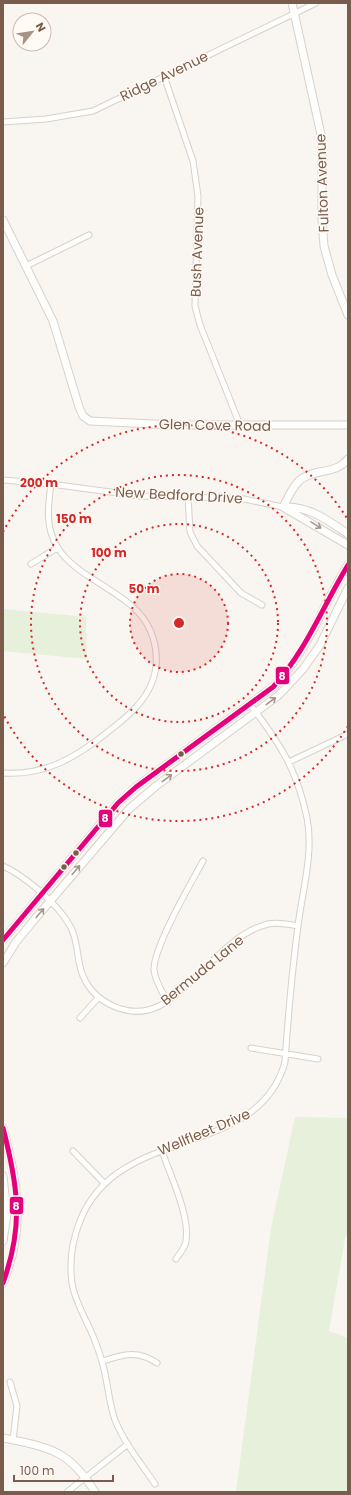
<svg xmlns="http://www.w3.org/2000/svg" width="351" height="1495" font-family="Poppins,sans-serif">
	<rect width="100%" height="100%" fill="#f9f5f0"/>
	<path fill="#e7f0db" d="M3 609 86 617 87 659 3 651Z
		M295 1117 348 1118V1234L345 1238 329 1331 348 1338V1492H236L271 1228Z"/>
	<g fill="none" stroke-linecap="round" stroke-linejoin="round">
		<g stroke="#d7d1cb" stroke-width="7">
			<path id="street" d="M164 76 193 161 198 196 195 306 200 325 240 425
				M3 122 46 119 93 111 316 3
				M26 266 89 235
				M3 480 51 484 140 496 239 498 283 507
				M188 496 190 532 197 546 241 593 262 605
				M31 564 57 548
				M289 762 348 734
				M3 773C45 776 77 757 109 731 119 723 130 715 138 705 167 672 160 627 127 602 106 585 72 571 58 548 45 528 48 506 51 484
				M3 866C25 876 59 905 70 926 79 941 76 960 83 976 95 1004 131 1020 159 1006 168 1002 176 994 184 988 209 967 234 932 268 924 277 922 288 924 298 926
				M167 1001C162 991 155 981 154 970 153 948 191 883 203 861
				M80 1018 98 998
				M251 1048 318 1059
				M73 1151 104 1183
				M162 1151C170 1175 190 1215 186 1241 185 1248 180 1253 176 1259
				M103 1361C124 1354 138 1350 157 1363
				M10 1382 17 1406 13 1440
				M155 1484C141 1463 124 1443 115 1420 110 1406 109 1393 106 1379 104 1366 100 1354 95 1341 88 1322 75 1303 72 1283 69 1261 72 1241 80 1221 118 1123 258 1161 285 1062 288 1017 292 972 298 926 302 892 314 853 307 818 297 769 279 742 249 703
				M67 1492 128 1444"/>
		</g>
		<g stroke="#d9d2cb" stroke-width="9">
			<path id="secondary" d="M292 3 322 139V219L324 246 332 275 348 315
				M3 220 53 321 79 407 83 416 90 421 174 425H348
				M283 507C288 498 292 487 300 480 314 468 336 475 348 459
				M283 507 348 545
				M285 507C309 506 329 521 348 534
				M3 940 118 803 136 787 273 687C308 652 322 606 348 565
				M3 963 16 942 34 920 129 809 156 786 279 695 303 669 320 645 348 588
				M3 1128C18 1184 26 1228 3 1283
				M3 1176 7 1214 3 1241
				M3 1438C49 1447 69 1450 95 1492"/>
		</g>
		<use href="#street" stroke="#fefefd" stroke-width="5"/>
		<use href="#secondary" stroke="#fefefd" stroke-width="7"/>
		<g stroke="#fffaf3" stroke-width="8">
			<path id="bus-1" d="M3 940 118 803 136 787 273 687C306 651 323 606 348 565
				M3 1128C18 1186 24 1225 3 1283"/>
		</g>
		<use href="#bus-1" stroke="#e5007d" stroke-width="5"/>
	</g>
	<defs><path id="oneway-shaft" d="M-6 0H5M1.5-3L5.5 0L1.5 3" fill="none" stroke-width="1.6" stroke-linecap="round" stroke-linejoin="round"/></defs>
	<g stroke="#a8958b">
		<use href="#oneway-shaft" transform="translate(316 525) rotate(31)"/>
		<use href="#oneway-shaft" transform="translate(271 701) rotate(-37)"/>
		<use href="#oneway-shaft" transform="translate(167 778) rotate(-36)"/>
		<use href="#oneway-shaft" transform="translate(76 870) rotate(-50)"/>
		<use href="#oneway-shaft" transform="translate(40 913) rotate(-50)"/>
	</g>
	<circle cx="179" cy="623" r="49" fill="#d62828" fill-opacity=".12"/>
	<g fill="none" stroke="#d62828" stroke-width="2" stroke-dasharray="2 4">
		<circle cx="179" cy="623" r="49"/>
		<circle cx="179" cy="623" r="99"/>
		<circle cx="179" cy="623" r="148"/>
		<path d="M348 726A198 198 0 0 1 3 714M3 532A198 198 0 0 1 348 520"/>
	</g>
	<g fill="#7a5c4d" stroke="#fffaf3" stroke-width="1.5">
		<circle cx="181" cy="754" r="3.5"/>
		<circle cx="76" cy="853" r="3.5"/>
		<circle cx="64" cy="867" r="3.5"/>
	</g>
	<g text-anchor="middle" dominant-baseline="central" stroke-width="3" stroke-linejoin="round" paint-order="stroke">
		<g font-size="14" fill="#7a5c4d" stroke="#fffaf3">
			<text transform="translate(164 76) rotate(-26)">Ridge Avenue</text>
			<text transform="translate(322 183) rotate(-92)">Fulton Avenue</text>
			<text transform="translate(197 252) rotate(-88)">Bush Avenue</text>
			<text transform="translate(215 425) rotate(1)">Glen Cove Road</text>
			<text transform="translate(179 495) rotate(3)">New Bedford Drive</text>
			<text transform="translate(202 970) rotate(-39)">Bermuda Lane</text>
			<text transform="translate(204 1132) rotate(-23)">Wellfleet Drive</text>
		</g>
	</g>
	<circle cx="179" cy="623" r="6" fill="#d62828" stroke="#fffaf3" stroke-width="2"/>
	<g font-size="12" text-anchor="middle" font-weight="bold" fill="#d62828" stroke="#fffaf3" stroke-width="3" stroke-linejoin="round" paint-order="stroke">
		<text x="39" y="487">200 m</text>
		<text x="74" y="523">150 m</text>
		<text x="109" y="557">100 m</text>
		<text x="144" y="593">50 m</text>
	</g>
	<g stroke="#fffaf3" stroke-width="1.5">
		<rect x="275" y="666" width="15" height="19" rx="4" fill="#e5007d"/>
		<rect x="98" y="809" width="15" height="19" rx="4" fill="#e5007d"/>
		<rect x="9" y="1196" width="15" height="19" rx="4" fill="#e5007d"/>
	</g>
	<g font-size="11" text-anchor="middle" font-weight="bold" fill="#fff">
		<text x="282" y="680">8</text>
		<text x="105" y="822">8</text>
		<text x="16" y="1210">8</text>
	</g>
	<rect width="351" height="1495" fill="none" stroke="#7a5c4d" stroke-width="8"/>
	<g transform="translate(32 32) rotate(60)"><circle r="19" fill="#fffaf3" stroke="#cabbb1"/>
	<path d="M0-3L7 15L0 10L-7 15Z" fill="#a69286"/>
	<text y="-6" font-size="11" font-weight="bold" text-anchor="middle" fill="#7a5c4d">N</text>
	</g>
	<path d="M14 1475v6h99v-6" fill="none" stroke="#7a5c4d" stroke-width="2"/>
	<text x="20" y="1475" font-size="12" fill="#7a5c4d" stroke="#fffaf3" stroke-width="3" paint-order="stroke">100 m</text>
</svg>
